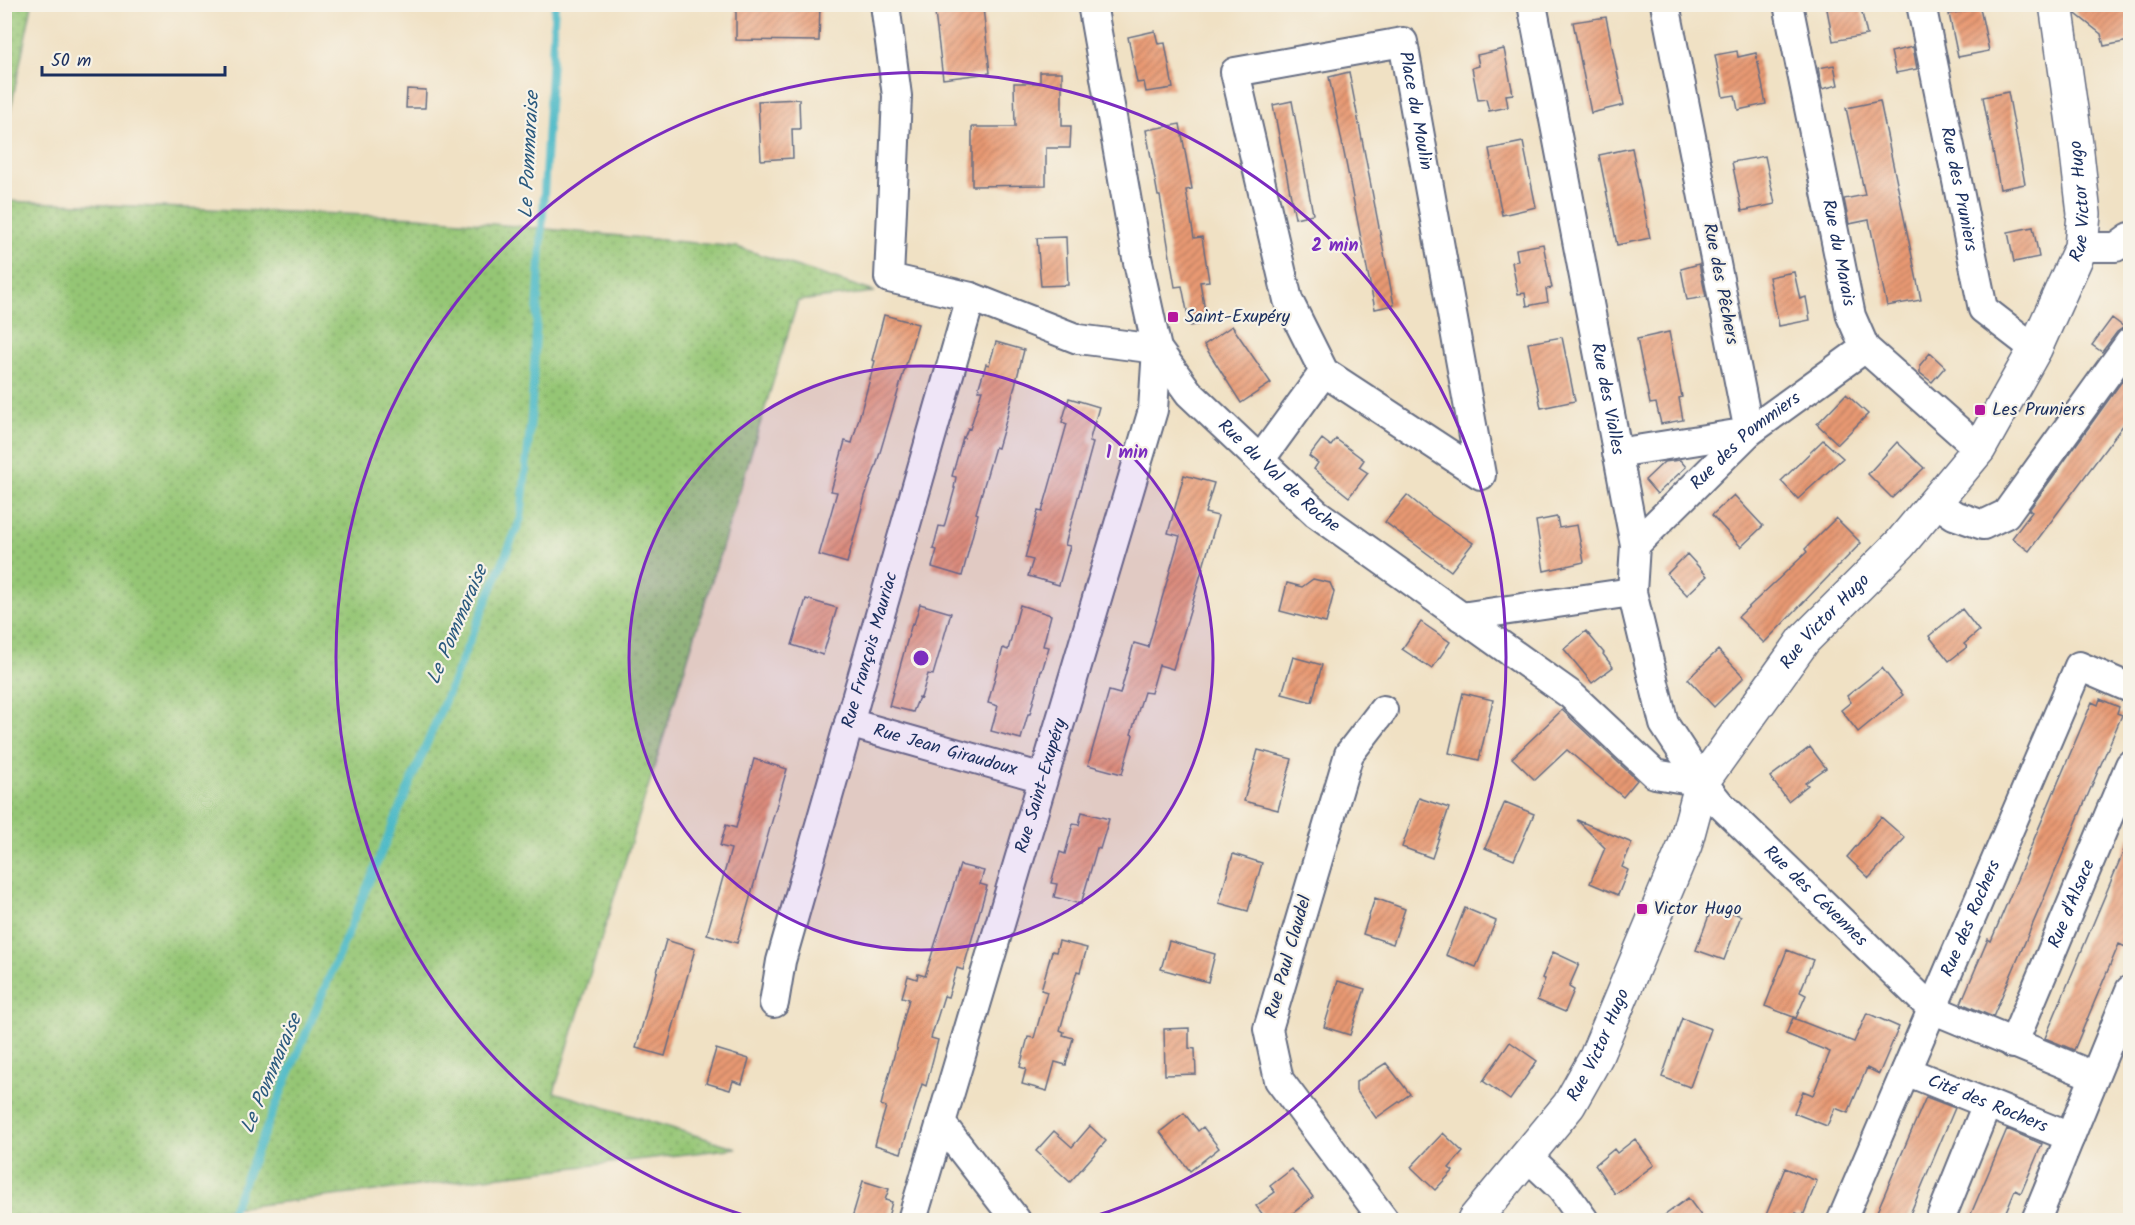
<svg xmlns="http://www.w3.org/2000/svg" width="2135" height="1225" font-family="Kalam,sans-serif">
	<defs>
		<pattern id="grass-dots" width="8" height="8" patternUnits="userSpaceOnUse" patternTransform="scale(1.5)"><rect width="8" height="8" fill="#95c675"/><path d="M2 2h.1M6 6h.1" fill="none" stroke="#79a163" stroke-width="1.8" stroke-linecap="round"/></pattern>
		<pattern id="building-hatch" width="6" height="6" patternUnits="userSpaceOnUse" patternTransform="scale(1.5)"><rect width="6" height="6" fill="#e89972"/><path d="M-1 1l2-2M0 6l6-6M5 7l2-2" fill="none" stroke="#bb7d61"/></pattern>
	</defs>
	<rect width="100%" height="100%" fill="#f7f3e8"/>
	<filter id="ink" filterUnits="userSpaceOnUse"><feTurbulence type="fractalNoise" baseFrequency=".0167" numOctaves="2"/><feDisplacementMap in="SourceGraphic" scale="12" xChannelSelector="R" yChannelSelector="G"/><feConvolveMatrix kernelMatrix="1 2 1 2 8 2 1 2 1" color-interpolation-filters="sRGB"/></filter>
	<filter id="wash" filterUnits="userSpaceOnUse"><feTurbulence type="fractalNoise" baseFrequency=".008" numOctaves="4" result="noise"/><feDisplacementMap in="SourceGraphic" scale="24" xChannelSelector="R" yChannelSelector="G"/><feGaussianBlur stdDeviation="1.35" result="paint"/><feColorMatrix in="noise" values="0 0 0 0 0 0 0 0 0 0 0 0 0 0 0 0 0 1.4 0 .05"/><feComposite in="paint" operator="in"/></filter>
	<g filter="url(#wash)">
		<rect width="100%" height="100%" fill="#f0e1c4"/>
		<path fill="url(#grass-dots)" stroke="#587a6a" stroke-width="1.5" d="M5 4 32 5 5 137 4 5Z
			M5 201 418 217 737 247 875 292 798 301 554 1092 737 1148 148 1218 147 1220H5Z"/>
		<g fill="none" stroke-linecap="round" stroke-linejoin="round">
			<path stroke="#4dbac7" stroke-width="8" d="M228 1220 521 518 531 418 555 4"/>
		</g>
		<g id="blocks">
			<path fill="url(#building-hatch)" d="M784 4H820L819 41 736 40V6H784Z
				M1826 4H1860L1867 35 1833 41Z
				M2075 4H2130V22L2127 23 2129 41 2104 46 2101 34 2076 14Z
				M983 7 990 73 943 79 935 13Z
				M1980 8 1989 51 1958 57 1949 14Z
				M1606 17 1624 105 1591 113 1573 22Z
				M1155 31 1158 44 1165 43 1173 88 1146 92 1144 82 1137 83 1128 37Z
				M1913 47 1917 69 1896 73 1891 52Z
				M1504 49 1513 94 1506 95 1508 107 1489 111 1486 99 1478 100 1472 68 1479 66 1477 55Z
				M1737 51 1738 57 1756 53 1766 104 1738 110 1735 95 1723 97 1715 55Z
				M1834 65 1838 85 1822 89 1818 68Z
				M1040 72H1062V126H1071L1070 148H1046V185L972 186V127H1015L1014 83H1040Z
				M1349 72 1394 305 1375 309 1329 77Z
				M407 89 426 90 425 108H406Z
				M2008 92 2025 184 2000 189 1983 97Z
				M799 99 800 129H792L793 158 761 160 758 101Z
				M1292 101 1313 214 1295 218 1273 105Z
				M1880 101 1921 300 1887 306 1869 220 1849 224 1844 199 1865 195 1846 108Z
				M1180 124 1192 189 1186 190 1194 238 1202 237 1209 281 1200 282 1207 323 1190 326 1182 286 1175 287 1160 196H1158L1146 130Z
				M1523 142 1536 207 1502 215 1489 149Z
				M1632 148 1650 238 1617 245 1599 155Z
				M1765 156 1775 204 1742 211 1732 162Z
				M2033 227 2039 257 2014 262 2008 232Z
				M1066 237 1068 285 1041 286 1037 238Z
				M1543 244 1552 288 1546 289 1548 302 1527 306 1525 293 1518 294 1512 262 1518 261 1516 249Z
				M1699 264 1706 297 1687 300 1681 269Z
				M1794 272 1800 299 1806 297 1810 320 1779 326 1769 277Z
				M884 315 918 324 876 466 865 496 847 563 819 555 837 492 831 491 845 441 852 443 875 361 872 360Z
				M2112 318 2124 327 2117 332 2102 352 2092 345Z
				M1232 326 1271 383 1241 403 1204 345Z
				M1669 332 1682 397 1679 398 1683 420 1661 424 1656 403 1650 404 1637 339Z
				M1562 337 1575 401 1541 408 1528 343Z
				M996 342 1024 350 1007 417 998 448 995 447 976 513 978 514 962 576 932 567 937 550 933 549 939 526 944 527 955 488H954L956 477 952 476 963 437 964 438 968 428 970 429 982 390H978L986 364 989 365Z
				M1930 353 1945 367 1932 382 1920 373V365Z
				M2130 370V416L2029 551 2012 538 2032 512 2029 510Z
				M1846 394 1868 414 1838 444 1817 424Z
				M1069 398 1099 407 1089 442 1093 443 1065 545 1070 546 1059 585 1028 576 1033 560 1025 558 1038 511 1042 512 1067 424 1062 422Z
				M1322 439 1331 446 1336 439 1364 460 1359 467 1368 473 1349 497 1314 469 1318 463 1309 456Z
				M1823 440 1843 458 1798 499 1781 481Z
				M1897 442 1924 468 1892 498 1868 474Z
				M1680 460 1686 467 1657 494 1645 480 1664 462Z
				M1184 475 1214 483 1205 513 1218 516 1173 669 1159 665 1151 693 1144 692 1131 734 1133 735 1122 774 1088 765 1109 691 1120 694 1134 643 1148 647 1180 536 1168 533Z
				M1407 495 1430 514 1473 543 1451 571 1385 522Z
				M1734 495 1763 526 1741 547 1712 515Z
				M1557 517 1559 528 1577 525 1584 562 1544 571 1536 521Z
				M1836 518 1861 543 1764 643 1738 617 1807 552 1805 549Z
				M1687 554 1707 576 1687 595 1667 574Z
				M1313 579 1330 583 1334 592 1326 623 1280 611 1287 583 1302 587Z
				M806 599 837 608 823 655 792 645Z
				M920 604 951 613 933 675 928 674 921 698 919 697 913 712 889 706 912 623 914 624Z
				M1020 605 1051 615 1043 646 1049 647 1042 671H1041L1030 714H1028L1021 739 991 731 998 706 988 703 1003 648 1008 650Z
				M1962 609 1979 631 1964 644 1967 647 1949 661 1929 636Z
				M1421 622 1450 642 1432 669 1402 649Z
				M1586 631 1604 653 1603 654 1613 667 1592 683 1564 649Z
				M1718 650 1744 677 1714 707 1688 679Z
				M1293 657 1322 665 1312 702 1282 694Z
				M1882 668 1903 695 1858 732 1841 710 1851 702 1847 696Z
				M1463 693 1493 700 1479 760 1449 753Z
				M2100 699 2119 707 2117 713 2122 715 1993 1017 1961 1003 1988 939 1991 941 2092 702 2098 705Z
				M1562 710 1637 780 1623 797 1567 750 1535 780 1512 758Z
				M1810 747 1826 768 1805 783 1808 785 1788 801 1770 777Z
				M1258 750 1292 759 1278 810 1244 801Z
				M754 759 787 769 737 943 707 934 731 849 720 846 726 825 736 828Z
				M1419 798 1449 808 1432 858 1402 847Z
				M1505 802 1534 814 1514 860 1485 848Z
				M1082 812 1109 819 1100 849 1097 848 1081 904 1054 897 1057 884 1051 883 1060 852 1065 854 1073 824 1079 825Z
				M1881 817 1905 838 1869 878 1847 857Z
				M1577 820 1632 843 1622 867 1628 870 1618 895 1590 883 1605 848Z
				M2130 836V949L2119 944 2074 1050 2045 1038Z
				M1233 854 1262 863 1248 911 1219 903Z
				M960 865 984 871 980 884 987 886 963 970 957 968 948 997 944 996 931 1038 938 1040 926 1086 922 1084 901 1153 875 1145 886 1107 881 1105 909 999 902 997 908 976 917 979 918 974 925 976Z
				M1375 898 1405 909 1393 944 1363 934Z
				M1713 905 1741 916 1724 960 1696 950Z
				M1465 908 1496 921 1476 967 1446 955Z
				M666 940 695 949 665 1056 636 1048Z
				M1059 941 1087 948 1080 972 1077 971 1060 1030 1064 1032 1063 1035 1073 1038 1066 1065 1055 1062 1047 1091 1022 1084 1026 1069 1020 1067 1028 1037 1034 1038 1047 992 1041 990 1052 951 1056 952Z
				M1169 941 1215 954 1208 982 1161 969Z
				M1787 950 1813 960 1800 992 1806 995 1796 1018 1765 1006Z
				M1553 952 1579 964 1569 987 1574 990 1565 1012 1537 1000 1545 979 1542 978Z
				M1338 981 1365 989 1350 1035 1324 1027Z
				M1867 1013 1899 1027 1879 1074 1867 1068 1848 1113 1835 1108 1827 1126 1794 1113 1803 1091 1813 1095 1830 1052 1786 1034 1793 1018 1854 1042Z
				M1682 1018 1711 1029 1690 1087 1662 1077Z
				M1189 1028V1048L1195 1049 1196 1074 1165 1075 1164 1029Z
				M1510 1042 1537 1061 1510 1100 1483 1081Z
				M716 1049 749 1059 742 1084 733 1081 730 1090 706 1083Z
				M1386 1063 1410 1094 1376 1118 1356 1090V1082Z
				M1926 1097 1955 1108 1907 1221H1873Z
				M1184 1113 1198 1131 1203 1127 1219 1148 1190 1171 1160 1132Z
				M1090 1126 1106 1141 1070 1182 1036 1151 1054 1131 1072 1147Z
				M2007 1129 2042 1144 2021 1193 2015 1190 2002 1221H1968Z
				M1443 1133 1463 1152 1449 1168 1453 1171 1435 1190 1411 1167Z
				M1635 1139 1654 1165 1615 1194 1595 1165 1614 1149 1617 1153Z
				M1785 1168 1817 1181 1803 1216 1796 1213 1793 1221H1780L1766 1215Z
				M1292 1169 1313 1197 1283 1221H1268L1256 1206 1275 1192 1270 1186Z
				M863 1181 889 1189 885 1200 892 1202 887 1221H851Z
				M1688 1198 1705 1221H1657Z"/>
		</g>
	</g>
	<g filter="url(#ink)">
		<use href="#blocks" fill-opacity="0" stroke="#666d82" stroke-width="1.5"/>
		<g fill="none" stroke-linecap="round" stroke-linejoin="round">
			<g stroke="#666d82" stroke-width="32">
				<g id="minor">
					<path d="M885 4 897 96 889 278 971 297 1078 339 1157 349"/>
					<path id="s1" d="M1092 4 1136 253 1157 349 1189 393 1316 513 1571 695 1655 774 1702 782"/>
					<path id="s2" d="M1532 4 1635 545 1632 592 1664 724 1702 782 1719 803 1932 1009 2094 1076"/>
					<path id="s3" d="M1788 4 1851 316 1865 348 1979 449"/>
					<path id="s4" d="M1921 4 1983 309 2035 349"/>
					<path d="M2081 247H2116L2130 237"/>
					<path d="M1617 453 1749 432 1665 4"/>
					<path id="s5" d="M1260 460 1324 372 1288 300 1235 72 1403 42 1481 475 1324 372"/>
					<path d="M1935 502 1954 515 1983 525 2006 514 2130 342"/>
					<path id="s6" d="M1635 545 1749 432 1865 348"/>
					<path d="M1461 617 1632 592"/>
					<path d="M1383 710 1349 754 1268 1029 1279 1080 1384 1220"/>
					<path id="s7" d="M849 723 1043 778"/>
					<path id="s8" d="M774 1003 781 961 971 297"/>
					<path id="s9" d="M2013 1044 2130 765"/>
					<path id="s10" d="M1906 1071 2070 1137"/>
					<path d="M941 1123 1016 1220"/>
					<path d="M1527 1156 1561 1188 1584 1220"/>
					<path id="s11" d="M912 1220 1153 410 1157 349"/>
					<path id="s12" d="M1842 1220 2079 666 2130 688"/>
					<path d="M1940 1220 1987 1104"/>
					<path d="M2036 1220 2130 990"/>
				</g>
			</g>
			<g stroke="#666d82" stroke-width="36">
				<g id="tertiary">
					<path id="s13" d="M1474 1220 1569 1105 1596 1057 1685 845 1702 782 1804 640 1900 544 1979 449 2035 349 2081 247 2084 214 2076 144 2056 4"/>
				</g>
			</g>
			<use href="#minor" stroke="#fff" stroke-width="28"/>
			<use href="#tertiary" stroke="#fff" stroke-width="33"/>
		</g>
	</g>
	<circle cx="921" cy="658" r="292" fill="#7b2cbf" fill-opacity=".12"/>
	<g fill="none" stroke="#7b2cbf" stroke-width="3">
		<circle cx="921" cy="658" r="292"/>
		<path d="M760 1220A585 585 0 1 1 1082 1220"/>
	</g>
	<g fill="#b5179e" stroke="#f7f3e8" stroke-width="2">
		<rect x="1167" y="311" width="12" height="12" rx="3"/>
		<rect x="1974" y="404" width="12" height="12" rx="3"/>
		<rect x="1636" y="903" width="12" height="12" rx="3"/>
	</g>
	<g text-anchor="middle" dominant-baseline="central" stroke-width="4.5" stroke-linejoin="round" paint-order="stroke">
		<g font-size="18" fill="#1b2f5e" stroke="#f7f3e8">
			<text stroke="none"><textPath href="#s5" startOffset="664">Place du Moulin</textPath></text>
			<text stroke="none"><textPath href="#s4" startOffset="189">Rue des Pruniers</textPath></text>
			<text stroke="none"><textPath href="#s13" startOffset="1206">Rue Victor Hugo</textPath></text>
			<text stroke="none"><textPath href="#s3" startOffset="254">Rue du Marais</textPath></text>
			<text transform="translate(1720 284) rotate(79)">Rue des Pêchers</text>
			<text stroke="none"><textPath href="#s2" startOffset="402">Rue des Vialles</textPath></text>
			<text stroke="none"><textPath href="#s6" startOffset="152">Rue des Pommiers</textPath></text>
			<text stroke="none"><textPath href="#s1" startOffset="528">Rue du Val de Roche</textPath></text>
			<text stroke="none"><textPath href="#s13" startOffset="702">Rue Victor Hugo</textPath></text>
			<text stroke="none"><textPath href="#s8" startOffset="366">Rue François Mauriac</textPath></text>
			<text stroke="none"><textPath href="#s7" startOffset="100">Rue Jean Giraudoux</textPath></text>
			<text stroke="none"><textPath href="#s11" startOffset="453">Rue Saint-Exupéry</textPath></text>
			<text stroke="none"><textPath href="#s2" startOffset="964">Rue des Cévennes</textPath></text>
			<text stroke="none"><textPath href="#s9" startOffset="152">Rue d'Alsace</textPath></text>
			<text stroke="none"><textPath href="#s12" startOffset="328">Rue des Rochers</textPath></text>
			<text transform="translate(1289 957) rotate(-74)">Rue Paul Claudel</text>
			<text stroke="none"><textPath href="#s13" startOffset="216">Rue Victor Hugo</textPath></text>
			<text stroke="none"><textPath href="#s10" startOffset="88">Cité des Rochers</textPath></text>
		</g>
		<g font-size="18" fill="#1b2f5e" stroke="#f7f3e8" text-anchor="start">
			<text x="1185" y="317">Saint-Exupéry</text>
			<text x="1992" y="410">Les Pruniers</text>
			<text x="1654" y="909">Victor Hugo</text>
		</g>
		<g font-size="20" font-style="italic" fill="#2a597e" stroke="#f7f3e8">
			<text transform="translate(530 155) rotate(-87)">Le Pommaraise</text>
			<text transform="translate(458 625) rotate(-67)">Le Pommaraise</text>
			<text transform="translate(272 1074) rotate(-67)">Le Pommaraise</text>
		</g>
	</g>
	<circle cx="921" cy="658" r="9" fill="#7b2cbf" stroke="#f7f3e8" stroke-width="3"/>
	<g font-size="18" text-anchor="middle" font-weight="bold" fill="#7b2cbf" stroke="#f7f3e8" stroke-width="4.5" stroke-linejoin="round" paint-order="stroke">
		<text x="1335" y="251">2 min</text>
		<text x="1127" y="458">1 min</text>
	</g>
	<rect width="2135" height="1225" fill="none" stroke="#f7f3e8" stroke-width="24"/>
	<path d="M42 66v9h183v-9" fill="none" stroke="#1b2f5e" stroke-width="3"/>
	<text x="51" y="66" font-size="18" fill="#1b2f5e" stroke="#f7f3e8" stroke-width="4.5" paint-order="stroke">50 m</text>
</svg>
